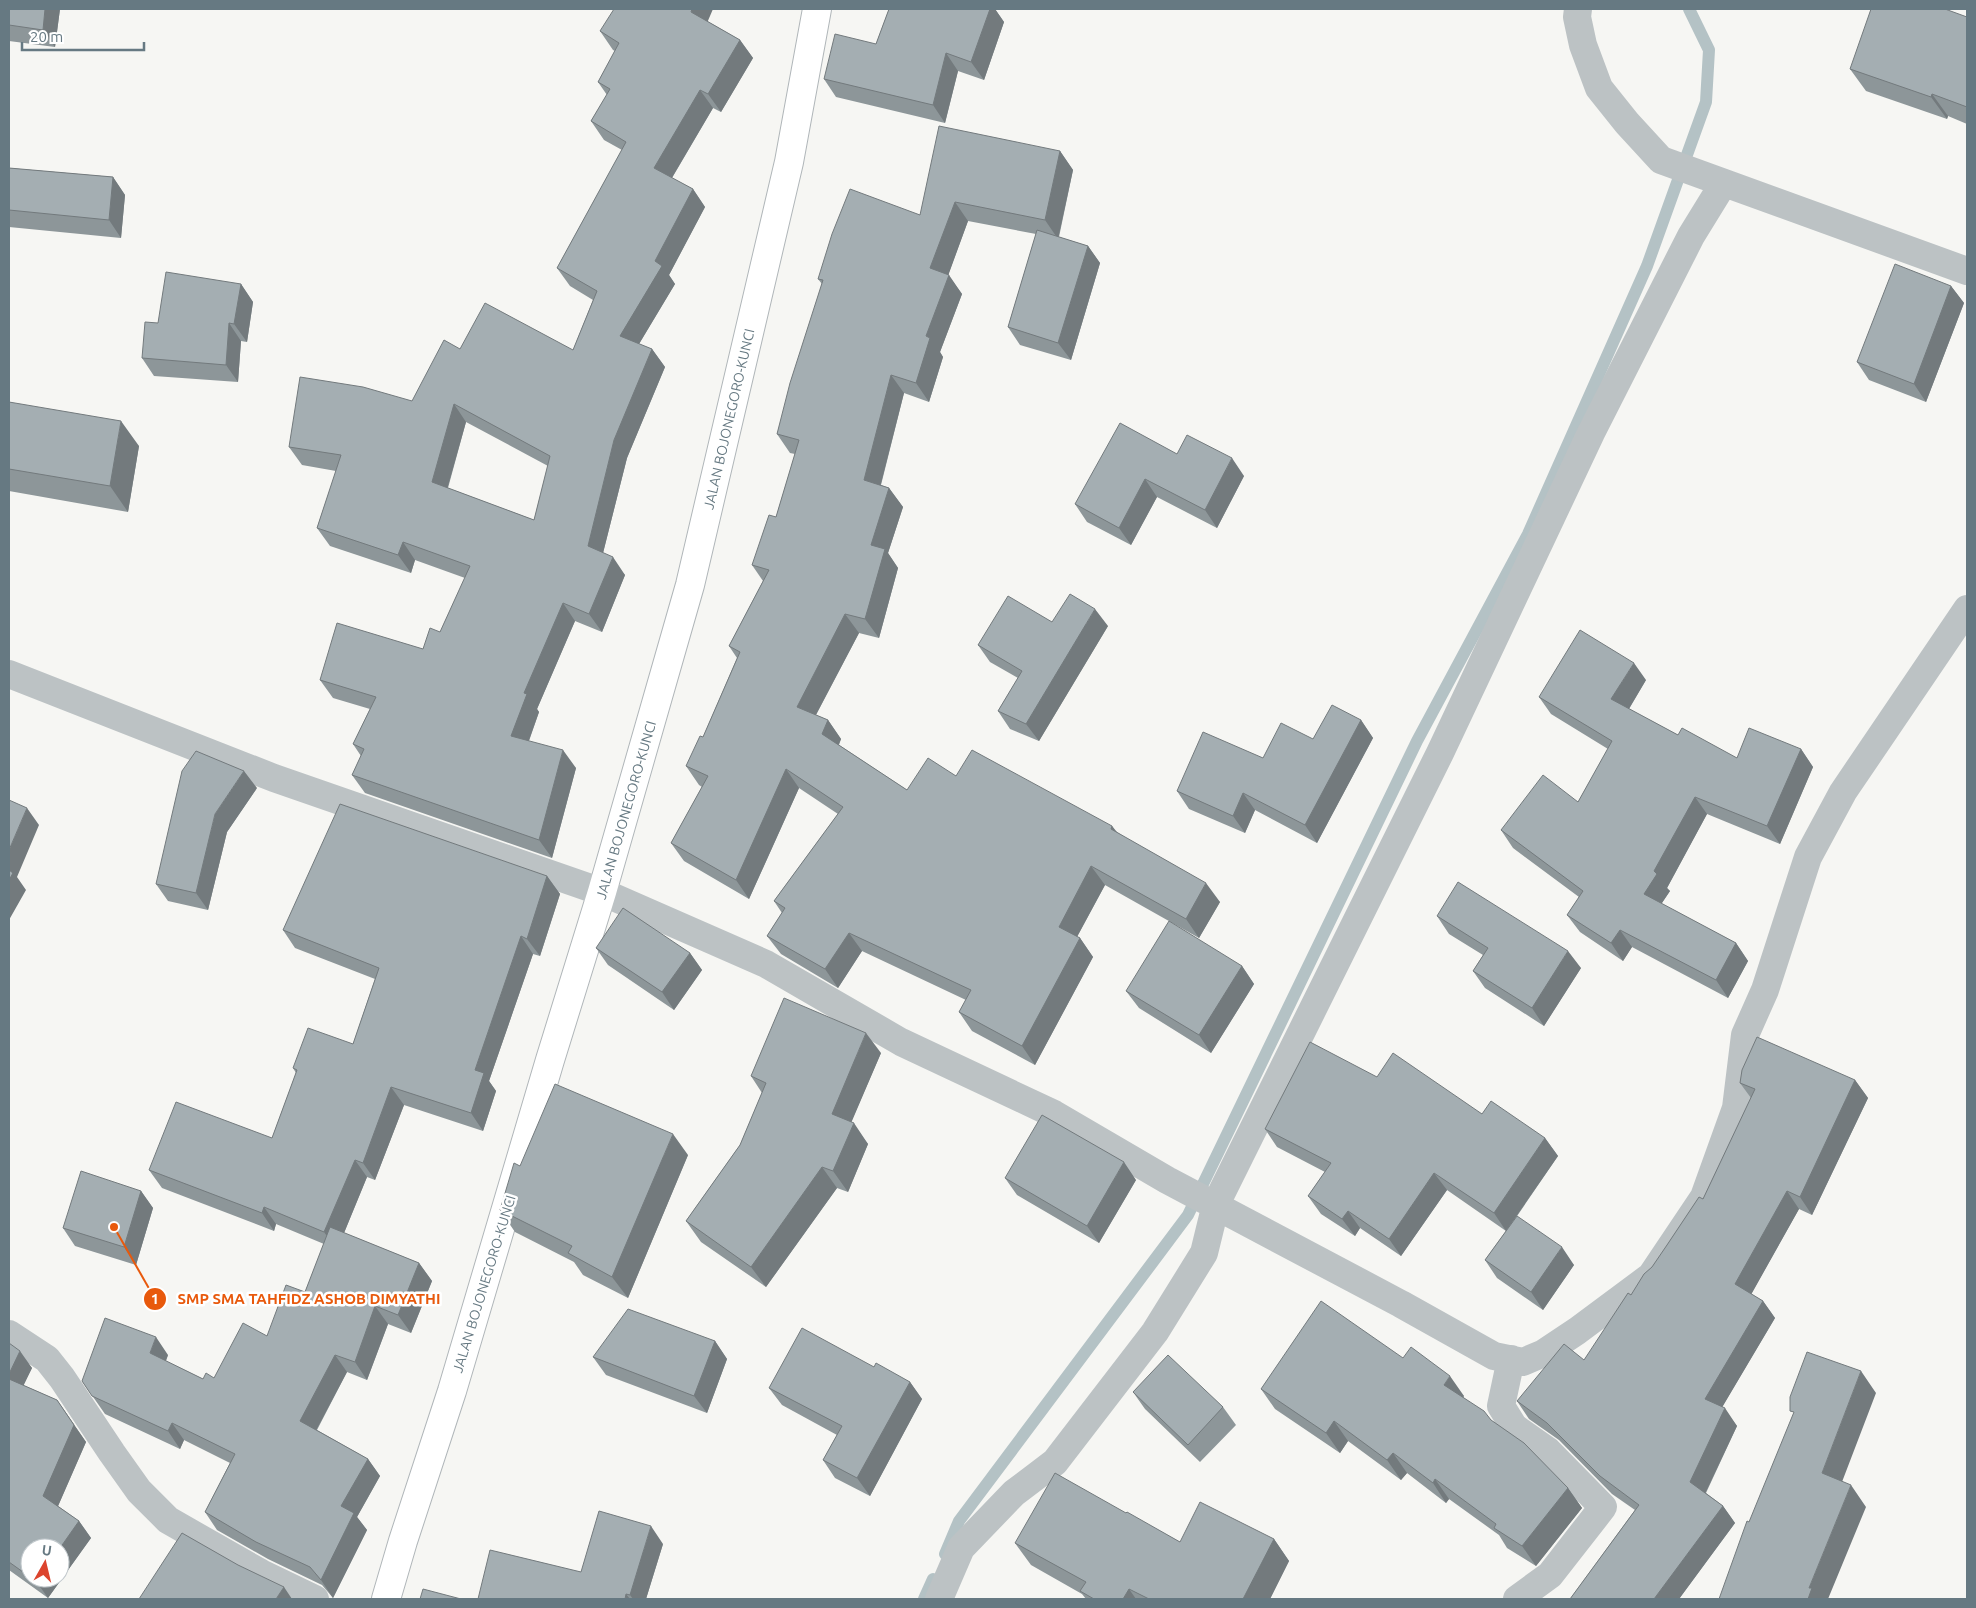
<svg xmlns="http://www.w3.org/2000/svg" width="1976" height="1608" font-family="Ubuntu,sans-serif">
	<rect width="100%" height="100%" fill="#f6f6f3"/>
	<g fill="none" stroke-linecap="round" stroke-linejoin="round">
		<path stroke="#b4c2c5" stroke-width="12" d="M945 1554 959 1521 1188 1215 1417 741 1528 534 1647 266 1706 102 1709 50 1689 9
			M924 1599 933 1579"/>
		<g stroke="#b0b6b9" stroke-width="30">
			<path id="major" d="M386 1599 403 1541 452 1391 550 1060 602 892 690 585 789 162 817 9"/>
		</g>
		<path stroke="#bcc2c4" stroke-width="28" d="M1578 9 1577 17 1583 45 1599 88 1627 123 1661 160 1967 271
			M9 674 274 778 602 892 766 964 901 1042 1054 1114 1167 1180 1401 1304 1494 1356 1523 1362 1544 1353 1577 1331 1651 1276 1704 1197 1736 1108 1745 1035 1765 990 1808 857 1843 792 1967 609
			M9 1334 47 1359 62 1378 112 1453 139 1491 168 1520 261 1573 315 1599
			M1511 1359 1501 1406 1514 1427 1548 1451 1603 1507 1550 1575 1517 1599
			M939 1599 961 1548 1014 1493 1055 1462 1155 1332 1204 1253 1216 1204 1440 753 1591 433 1691 236 1723 184"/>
		<use href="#major" stroke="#fff" stroke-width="28"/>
	</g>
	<path fill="#8d9699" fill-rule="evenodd" d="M9 9H60L55 47 9 41Z
		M889 9H995L1004 22 984 80 958 71 945 123 836 97 824 79 876 44Z
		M1967 17V124L1948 116 1947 119 1866 91 1850 69Z
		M707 21 740 40 753 58 721 112 713 108 672 178 693 189 705 207 669 275 675 284 639 344 652 349 665 367 627 458 603 553 625 575 602 632 575 621 537 709 539 712 529 741 576 768 552 858 365 793 352 775 361 756 353 744 370 709 333 698 320 680 423 649 440 632 465 578 415 560 411 573 330 546 317 528 336 471 302 465 289 447 412 401 460 349 573 350 593 300 570 286 557 268 622 150 604 140 591 121 607 95 598 82 615 51 613 50 600 31ZM466 422 548 466 534 520 448 488Z
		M1060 151 1073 170 1059 237 1088 246 1100 263 1071 360 1020 345 1008 327 1036 234 968 221 948 275 962 294 940 352 943 357 929 402 904 393 881 485 889 488 903 507 888 553 898 568 879 638 859 633 816 715 828 720 841 739 839 745 907 790 956 776 1112 826 1117 832 1220 902 1199 938 1105 885 1077 937 1080 938 1093 957 1035 1065 972 1031 959 1012 966 1000 862 951 838 988 781 954 767 936 782 913 774 901 838 814 799 788 749 899 684 861 671 843 702 787 699 785 686 766 703 737 737 658 729 646 763 581 752 565 776 517 795 454 790 453 777 434 822 284 818 279 920 215Z
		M9 168 113 177 125 195 121 238 9 227Z
		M241 284 253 302 247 342 241 341 238 382 154 376 142 358 158 323Z
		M1951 286 1964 303 1926 402 1869 380 1857 362Z
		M9 402 139 446 128 512 9 491Z
		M1177 454 1244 476 1217 528 1157 497 1131 545 1087 522 1075 504Z
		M1052 622 1108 626 1039 741 1010 729 998 711 1018 678 990 662 978 645Z
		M1646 680 1629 709 1678 735 1737 758 1801 749 1813 767 1780 844 1707 814 1667 888 1670 891 1661 904 1736 943 1748 961 1728 998 1632 947 1623 961 1580 932 1567 915 1579 897 1513 848 1501 830 1578 802 1608 749 1551 714 1539 697Z
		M1361 720 1373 738 1317 843 1255 810 1245 833 1189 809 1177 791 1313 739Z
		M257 788 227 832 208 910 168 901 156 884Z
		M547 876 560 894 540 956 533 954 489 1081 496 1091 483 1131 404 1105 375 1180 367 1177 344 1233 419 1263 432 1281 411 1333 388 1324 367 1380 347 1372 317 1430 368 1459 380 1476 357 1517 367 1530 333 1598 322 1585 268 1559 217 1530 205 1512 230 1463 184 1440 180 1449 105 1414 82 1381 168 1355 166 1361 203 1379 214 1378 267 1336 305 1292 324 1244 276 1224 274 1231 162 1188 149 1170 272 1138 296 1073 293 1068 353 1044 375 979 295 948 283 930Z
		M1437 916 1581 968 1544 1026 1485 988 1473 971 1483 955 1449 934Z
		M596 948 690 953 702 970 674 1010 608 965Z
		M1242 966 1254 984 1211 1053 1139 1008 1126 991Z
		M881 1053 851 1122 868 1144 848 1192 837 1188 766 1287 701 1242 686 1221 740 1145 762 1093 751 1076Z
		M1377 1077 1482 1114 1545 1138 1558 1156 1513 1222 1574 1265 1543 1310 1497 1278 1485 1260 1506 1231 1447 1190 1401 1256 1360 1228 1355 1236 1321 1214 1308 1196 1325 1172 1277 1147 1265 1129Z
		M1855 1080 1868 1098 1812 1215 1799 1209 1751 1294 1763 1301 1775 1318 1722 1407 1737 1426 1706 1493 1723 1506 1735 1523 1679 1599H1570L1635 1510 1612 1494 1559 1440 1529 1419 1517 1401 1584 1360 1703 1199 1751 1098 1740 1083Z
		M688 1155 628 1298 583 1275 574 1262 515 1232 500 1210 520 1166Z
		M1005 1178 1136 1180 1099 1243 1017 1195Z
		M141 1191 153 1208 136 1265 75 1246 63 1228Z
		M715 1341 727 1359 707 1413 606 1375 593 1357Z
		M9 1343 32 1368 23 1385 57 1400 86 1442 58 1506 79 1521 91 1538 48 1598 9 1570ZM30 1548 60 1578H30Z
		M1403 1358 1464 1396 1463 1397 1491 1420 1568 1488 1582 1508 1536 1566 1507 1548 1499 1535 1449 1499 1446 1503 1407 1473 1401 1480 1348 1441 1340 1453 1275 1409 1261 1389Z
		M874 1367 910 1382 922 1399 870 1496 835 1478 823 1460 837 1435 782 1405 769 1388Z
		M1133 1392 1223 1407 1236 1425 1200 1462 1145 1409Z
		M1126 1513 1180 1542 1274 1539 1289 1561 1270 1599H1086L1082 1594 1031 1565 1015 1543Z
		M663 1544 646 1599H478L581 1572Z"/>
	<path fill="#737a7d" d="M45 9H60L55 47 43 30Z
		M692 9H713L704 30 691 12Z
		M990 9H995L1004 22 984 80 971 62Z
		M740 40 753 58 721 112 708 94Z
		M946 53 958 71 945 123 933 105Z
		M700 90 713 108 667 186 654 168Z
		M1932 94 1948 116 1947 119 1931 97Z
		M1060 151 1073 170 1058 239 1045 220Z
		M113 177 125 195 121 238 109 220Z
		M693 189 705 207 669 275 675 284 633 354 620 336 655 261Z
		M955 202 968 221 944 287 930 268Z
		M1088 246 1100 263 1071 360 1058 343Z
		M949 275 962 294 940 352 943 357 929 402 916 383 926 336Z
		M241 284 253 302 247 342 234 324Z
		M1951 286 1964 303 1926 402 1914 384Z
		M229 323 241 341 238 382 226 365Z
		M652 349 665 367 627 458 600 565 588 546 614 440Z
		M891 375 904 393 877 499 864 480Z
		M454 404 466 422 444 500 432 482Z
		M121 421 139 446 128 512 110 486Z
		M1232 458 1244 476 1217 528 1205 510Z
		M1145 479 1157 497 1131 545 1119 528Z
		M889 488 903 507 888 553 898 568 879 638 865 619 871 545Z
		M403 542 415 560 411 573 398 555Z
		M613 557 625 575 602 632 589 614Z
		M563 603 575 621 537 709 539 712 524 754 511 736 524 693Z
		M1095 609 1108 626 1039 741 1026 724Z
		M845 614 859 633 810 726 797 707Z
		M1634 663 1646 680 1624 717 1611 699Z
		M828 720 841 739 835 753 822 734Z
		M1361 720 1373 738 1317 843 1305 825Z
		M1801 749 1813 767 1780 844 1767 826Z
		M563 750 576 768 552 858 539 840Z
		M786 769 799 788 749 899 736 880Z
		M244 771 257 788 227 832 208 910 196 893 215 814Z
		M1243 793 1255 810 1245 833 1233 816Z
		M1695 797 1707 814 1667 888 1670 891 1656 912 1644 894 1654 871Z
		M27 808 39 825 17 877 26 890 9 920V850Z
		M1112 826 1126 845 1111 829Z
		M1091 866 1105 885 1072 946 1059 927Z
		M547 876 560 894 540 956 527 939Z
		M1206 883 1220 902 1199 938 1186 919Z
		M1620 930 1632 947 1623 961 1611 943Z
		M849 933 862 951 838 988 825 969Z
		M521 936 533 954 489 1081 496 1091 483 1131 471 1113 475 1070Z
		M1080 938 1093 957 1035 1065 1022 1046Z
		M1736 943 1748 961 1728 998 1716 980Z
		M1568 951 1581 968 1544 1026 1532 1008Z
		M690 953 702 970 674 1010 662 992Z
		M1242 966 1254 984 1211 1053 1199 1035Z
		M866 1033 881 1053 846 1135 832 1114Z
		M1855 1080 1868 1098 1812 1215 1800 1197Z
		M391 1087 404 1105 375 1180 363 1163Z
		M854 1123 868 1144 848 1192 833 1171Z
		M673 1134 688 1155 628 1298 612 1277Z
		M1545 1138 1558 1156 1506 1231 1494 1213Z
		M355 1160 367 1177 337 1250 324 1232Z
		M1124 1162 1136 1180 1099 1243 1087 1226Z
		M822 1167 837 1188 766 1287 751 1267Z
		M1434 1173 1447 1190 1401 1256 1389 1239Z
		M141 1191 153 1208 136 1265 124 1247Z
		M1787 1191 1799 1209 1747 1302 1735 1284Z
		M264 1207 276 1224 274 1231 262 1213Z
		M1348 1211 1360 1228 1355 1236 1342 1219Z
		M1562 1247 1574 1265 1543 1310 1531 1292Z
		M419 1263 432 1281 411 1333 398 1315Z
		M1763 1301 1775 1318 1717 1416 1705 1399Z
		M375 1306 388 1324 367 1380 355 1362Z
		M156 1337 168 1355 162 1370 150 1353Z
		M715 1341 727 1359 707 1413 694 1396Z
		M20 1351 32 1368 19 1395 9 1381V1374Z
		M335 1355 347 1372 312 1438 300 1421Z
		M1861 1371 1876 1393 1837 1495 1822 1473Z
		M1450 1376 1464 1396 1458 1405 1444 1385Z
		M910 1382 922 1399 870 1496 857 1478Z
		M57 1400 86 1442 55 1513 43 1496Z
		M1725 1408 1737 1426 1702 1500 1690 1482Z
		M1334 1421 1348 1441 1340 1453 1326 1433Z
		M172 1423 184 1440 180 1449 168 1431Z
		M1393 1453 1407 1473 1401 1480 1387 1460Z
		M368 1459 380 1476 357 1517 367 1530 333 1598 321 1580 341 1506Z
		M1435 1479 1449 1499 1446 1503 1433 1483Z
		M1851 1485 1866 1507 1828 1599H1808L1809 1588Z
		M1568 1488 1582 1508 1536 1566 1522 1546Z
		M1723 1506 1735 1523 1679 1599H1654Z
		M79 1521 91 1538 48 1598 36 1581 38 1578H60V1548Z
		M651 1526 663 1544 646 1599H633L630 1595Z
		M1274 1539 1289 1561 1270 1599H1243Z
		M284 1587 292 1599H276Z
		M1129 1589 1136 1599H1123Z
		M626 1594 630 1599H625Z"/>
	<path fill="#a4aeb2" stroke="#737a7d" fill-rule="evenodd" d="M9 9H45L43 30 9 25Z
		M614 9H692L691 12 740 40 708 94 700 90 654 168 693 189 655 261 662 266 620 336 652 349 614 440 588 546 613 557 589 614 563 603 524 693 527 694 511 736 563 750 539 840 352 775 364 749 353 744 376 697 320 680 337 623 423 649 430 628 440 632 470 566 403 542 398 555 317 528 341 455 289 447 300 377 363 387 412 401 444 340 460 349 485 303 573 350 597 291 557 268 626 142 591 121 610 89 598 82 619 43 600 31ZM454 404 550 456 534 520 432 482Z
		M889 9H990L971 62 946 53 933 105 824 79 835 34 876 44Z
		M1871 9H1945L1967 17V107L1932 94 1931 97 1850 69Z
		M939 126 1060 151 1045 220 955 202 930 268 949 275 926 336 930 338 916 383 891 375 864 480 889 488 871 545 885 549 865 619 845 614 797 707 828 720 822 734 907 790 928 758 956 776 972 750 1112 826 1111 829 1206 883 1186 919 1091 866 1059 927 1080 938 1022 1046 959 1012 971 990 849 933 825 969 767 936 785 908 774 901 843 807 786 769 736 880 671 843 708 776 686 766 700 736 703 737 740 652 729 646 769 570 752 565 769 515 776 517 799 440 777 434 790 383 823 280 818 279 832 234 850 189 920 215Z
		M9 168 113 177 109 220 9 210Z
		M1037 230 1088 246 1058 343 1008 327Z
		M1895 264 1951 286 1914 384 1857 362Z
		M166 272 241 284 234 324 229 323 226 365 142 358 145 322 158 323Z
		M9 402 121 421 110 486 9 469Z
		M1120 423 1177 454 1187 435 1232 458 1205 510 1145 479 1119 528 1075 504Z
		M1070 594 1095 609 1026 724 998 711 1022 671 978 645 1008 596 1052 622Z
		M1580 630 1634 663 1611 699 1678 735 1682 728 1737 758 1749 728 1801 749 1767 826 1695 797 1654 871 1657 874 1644 894 1736 943 1716 980 1620 930 1611 943 1567 915 1583 891 1501 830 1543 775 1578 802 1612 741 1539 697Z
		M1332 705 1361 720 1305 825 1243 793 1233 816 1177 791 1203 732 1263 758 1281 723 1313 739Z
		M196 751 244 771 215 814 196 893 156 884 182 771Z
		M9 800 27 808 9 850Z
		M340 804 547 876 527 939 521 936 475 1070 484 1073 471 1113 391 1087 363 1163 355 1160 324 1232 264 1207 262 1213 149 1170 176 1102 272 1138 297 1070 293 1068 308 1028 353 1044 379 968 283 930Z
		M9 870 13 873 9 880Z
		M1458 882 1568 951 1532 1008 1473 971 1488 948 1437 916Z
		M623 908 690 953 662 992 596 948Z
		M1169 921 1242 966 1199 1035 1126 991Z
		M784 998 866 1033 832 1114 854 1123 833 1171 822 1167 751 1267 686 1221 740 1145 766 1083 751 1076Z
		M1757 1037 1855 1080 1800 1197 1787 1191 1735 1284 1763 1301 1705 1399 1725 1408 1690 1482 1723 1506 1654 1599H1570L1639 1505 1600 1476 1547 1423 1517 1401 1564 1344 1584 1360 1628 1293 1631 1295 1644 1274 1652 1267 1667 1245 1699 1197 1703 1199 1755 1089 1740 1083 1742 1070Z
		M1310 1042 1377 1077 1393 1053 1482 1114 1491 1101 1545 1138 1494 1213 1434 1173 1389 1239 1348 1211 1342 1219 1308 1196 1331 1163 1265 1129Z
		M555 1084 673 1134 612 1277 568 1253 572 1246 500 1210 514 1163 520 1166Z
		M1042 1115 1124 1162 1087 1226 1005 1178Z
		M81 1171 141 1191 124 1247 63 1228Z
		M1517 1216 1562 1247 1531 1292 1485 1260Z
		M330 1227 419 1263 398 1315 375 1306 355 1362 335 1355 300 1421 368 1459 341 1506 354 1513 321 1580 310 1567 256 1542 205 1512 235 1454 172 1423 168 1431 92 1396 82 1381 105 1318 156 1337 150 1353 203 1379 206 1373 214 1378 243 1323 267 1336 286 1285 305 1292Z
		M1321 1301 1403 1358 1411 1347 1450 1376 1444 1385 1484 1411 1491 1420 1524 1443 1568 1488 1522 1546 1494 1528 1496 1524 1435 1479 1433 1483 1393 1453 1387 1460 1334 1421 1326 1433 1261 1389Z
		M628 1309 715 1341 694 1396 593 1357Z
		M802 1328 874 1367 876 1363 910 1382 857 1478 823 1460 842 1426 769 1388Z
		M9 1343 20 1351 9 1374Z
		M1807 1352 1861 1371 1822 1473 1851 1485 1809 1588H1812L1808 1599H1719L1747 1521 1749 1522 1794 1412 1790 1411V1397Z
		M1168 1355 1223 1407 1188 1445 1133 1392Z
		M9 1379 57 1400 74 1425 43 1496 79 1521 60 1548H30V1577L9 1562Z
		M1055 1473 1126 1513 1127 1512 1180 1542 1200 1502 1274 1539 1243 1599H1149L1129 1589 1123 1599H1094L1080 1591 1086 1582 1015 1543Z
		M599 1511 651 1526 630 1595 626 1594 625 1599H478L490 1550 581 1572Z
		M182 1533 238 1565 284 1587 276 1599H139Z
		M31 1578H38L36 1581Z
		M423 1589 461 1599H420Z"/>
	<g text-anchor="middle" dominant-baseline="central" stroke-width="5" stroke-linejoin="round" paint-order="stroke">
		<g font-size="14" fill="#667982" stroke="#fff">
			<text transform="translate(729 419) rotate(-77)">JALAN BOJONEGORO-KUNCI</text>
			<text transform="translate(626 810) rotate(-74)">JALAN BOJONEGORO-KUNCI</text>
			<text transform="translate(484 1284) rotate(-73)">JALAN BOJONEGORO-KUNCI</text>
		</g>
	</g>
	<path fill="none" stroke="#e8590c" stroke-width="2" d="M114 1227L155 1299"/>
	<g fill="#e8590c" stroke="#fff" stroke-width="2">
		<circle cx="114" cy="1227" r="5"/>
		<circle cx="155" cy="1299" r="12"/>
	</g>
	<g font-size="15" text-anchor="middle" font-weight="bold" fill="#fff">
		<text x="155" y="1304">1</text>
	</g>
	<g font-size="15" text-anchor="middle" font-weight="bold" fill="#e8590c" stroke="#fff" stroke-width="5" stroke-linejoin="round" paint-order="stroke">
		<text x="309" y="1304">SMP SMA TAHFIDZ ASHOB DIMYATHI</text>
	</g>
	<rect width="1976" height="1608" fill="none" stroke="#667982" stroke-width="20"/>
	<g transform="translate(45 1563) rotate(8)"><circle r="24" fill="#ffffff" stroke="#c2c9cd"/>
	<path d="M0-4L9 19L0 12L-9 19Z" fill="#dc442d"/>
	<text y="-8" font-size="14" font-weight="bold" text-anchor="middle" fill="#667982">U</text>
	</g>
	<path d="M22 42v8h122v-8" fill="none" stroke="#667982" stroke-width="2.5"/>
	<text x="30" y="42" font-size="15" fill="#667982" stroke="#ffffff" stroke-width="4" paint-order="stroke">20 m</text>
</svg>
